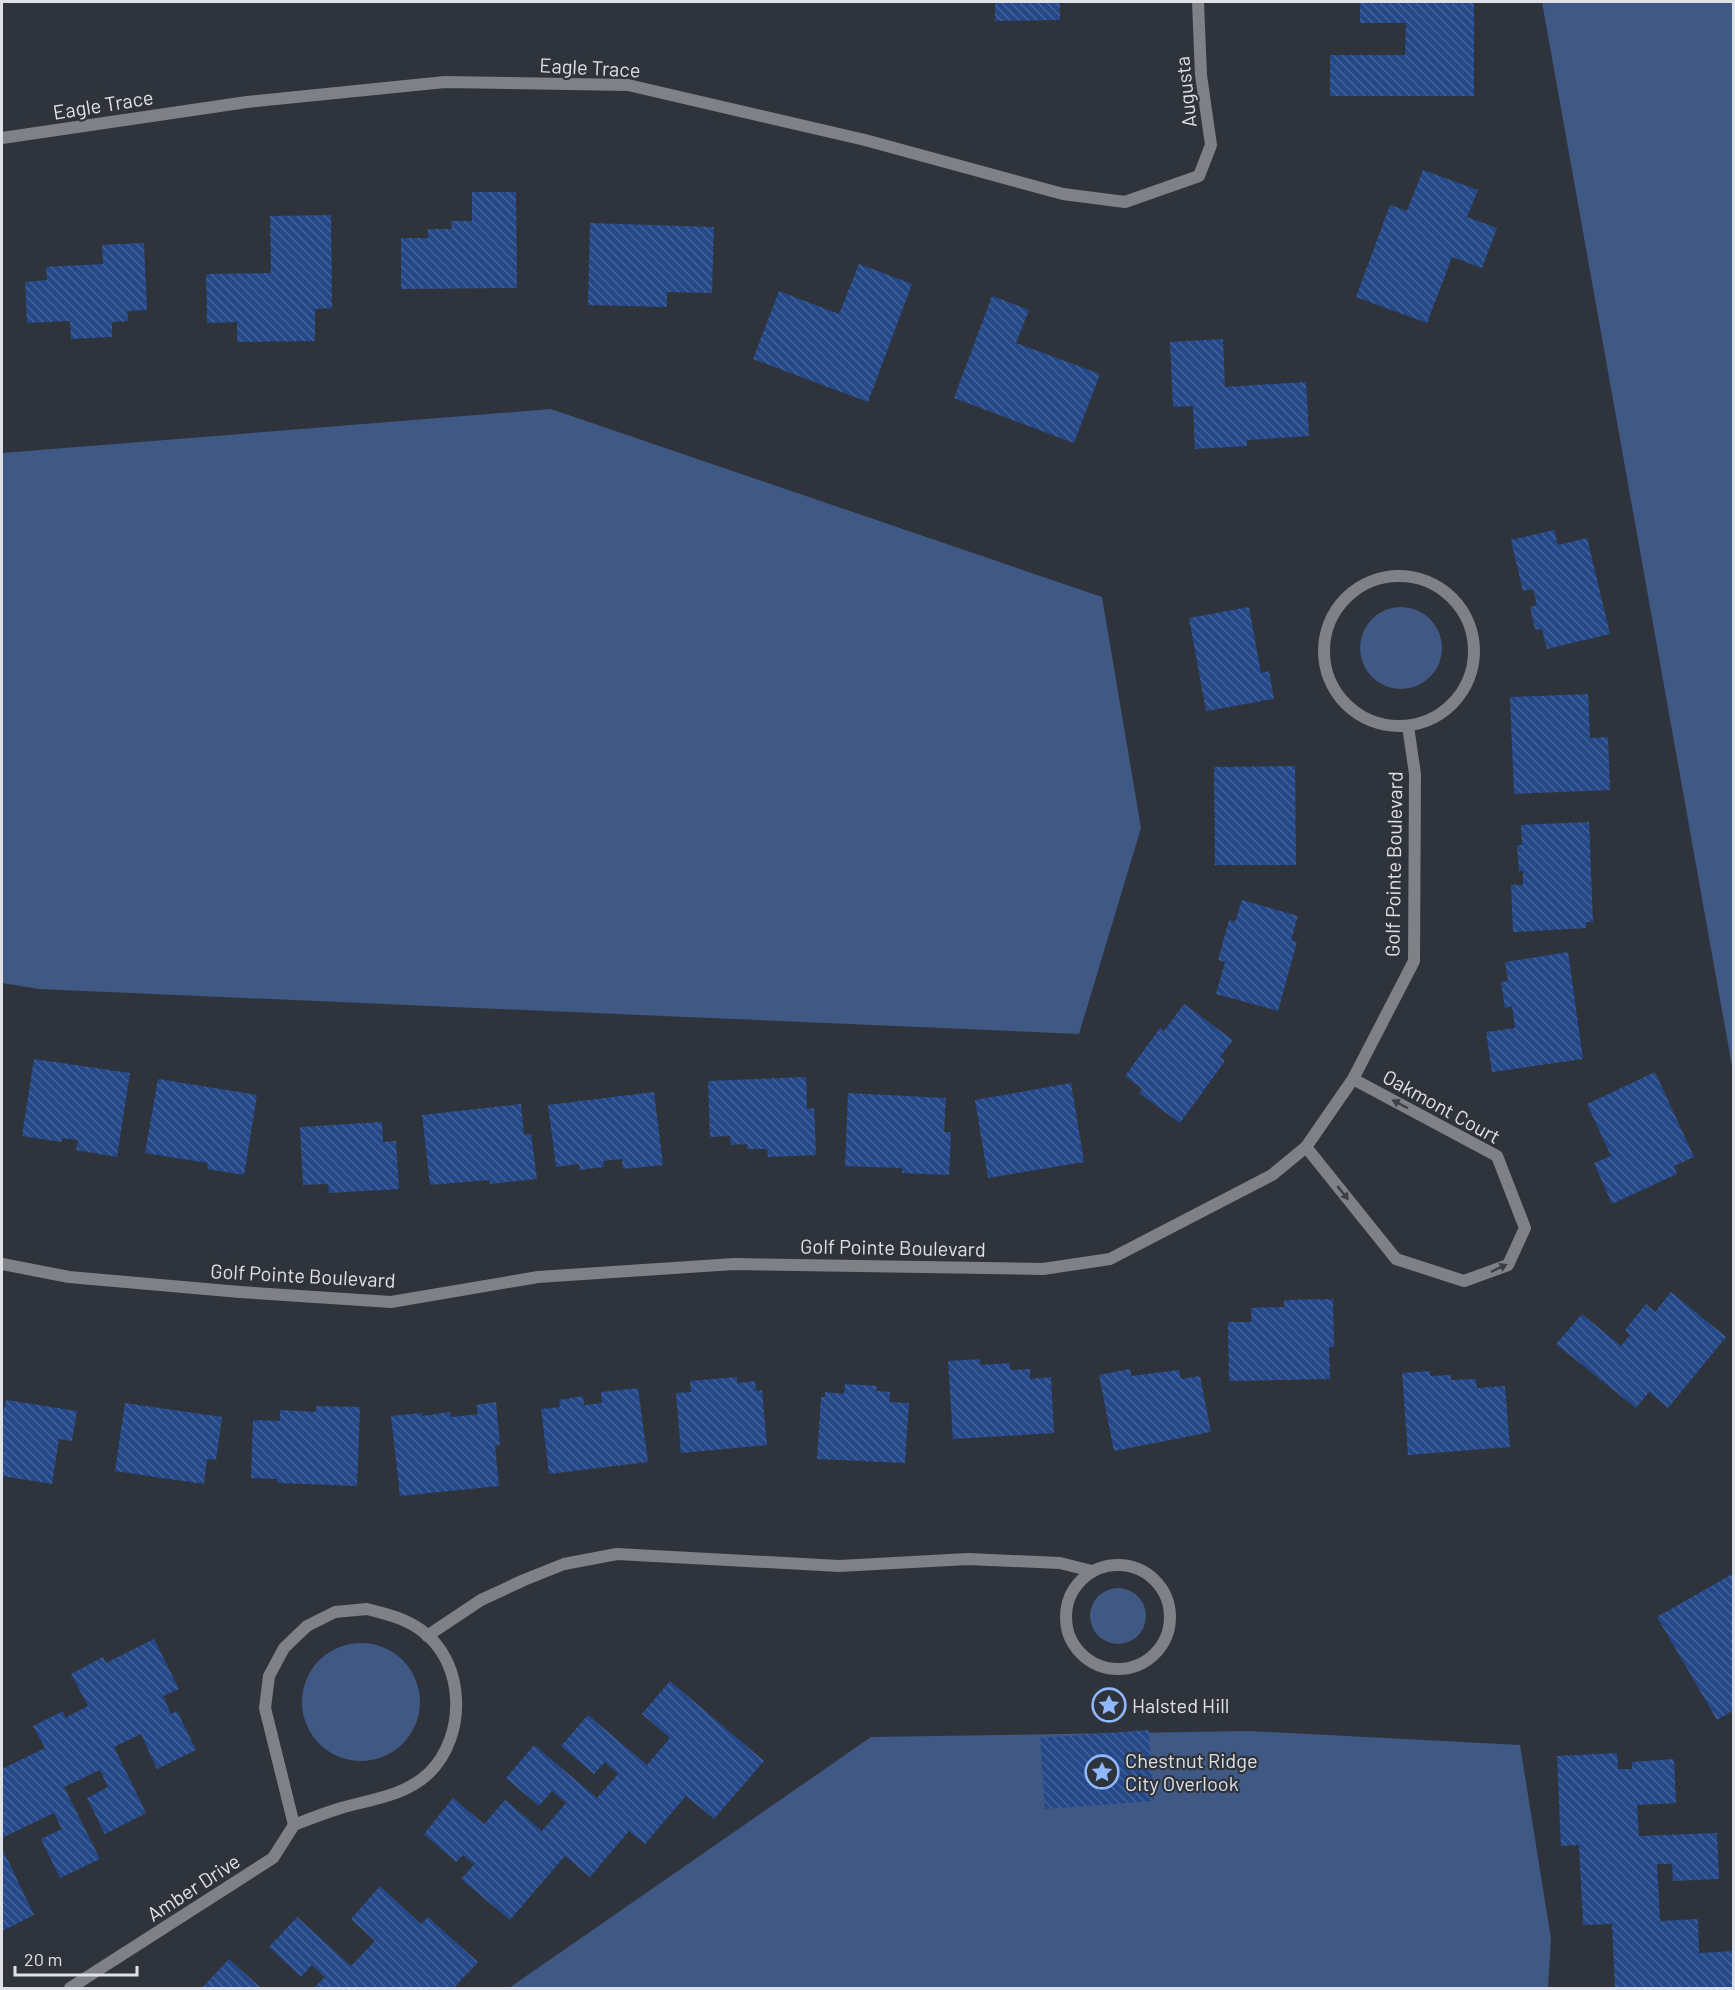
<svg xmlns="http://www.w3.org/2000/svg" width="1735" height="1990" font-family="Barlow,sans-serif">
	<defs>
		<pattern id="building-back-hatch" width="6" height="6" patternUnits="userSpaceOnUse" patternTransform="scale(1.5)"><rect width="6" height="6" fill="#254889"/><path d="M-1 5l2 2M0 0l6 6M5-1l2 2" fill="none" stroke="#44629a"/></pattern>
	</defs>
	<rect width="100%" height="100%" fill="#2f343c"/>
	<path fill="#3f5884" d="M1542 2H1733V1072Z
		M551 409 1102 597 1141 828 1079 1034 39 989 2 983V453Z
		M1360 648a41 41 0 1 1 82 0a41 41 0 1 1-82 0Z
		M1090 1616a28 28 0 1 1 56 0a28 28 0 1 1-56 0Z
		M302 1702a59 59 0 1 1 118 0a59 59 0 1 1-118 0Z
		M1249 1731 1520 1745 1551 1939 1548 1988H509L871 1737Z"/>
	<path fill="url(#building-back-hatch)" d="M995 2H1060V20L995 21Z
		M1360 2H1474V96H1330V55H1405L1406 23H1360Z
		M1423 170 1478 190 1467 217 1497 228 1482 268 1452 257 1427 323 1356 297 1390 205 1407 211Z
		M472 192H516L517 288 401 289V238H428V229H452L451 221H472Z
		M331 215 332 308 315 309V341L237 342V322L207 323 206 274 271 273 270 216Z
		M590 223 714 227 712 293 667 292V307L588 305Z
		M144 243 147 310 127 311 128 321 112 322V337L71 339 70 321 27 323 25 282 47 280 46 267 103 264 102 245Z
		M859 264 912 284 868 402 753 359 779 291 839 314Z
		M992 296 1029 310 1016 343 1100 374 1074 443 954 398Z
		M1223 339 1225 387 1306 382 1309 436 1247 440V446L1195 449 1193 406 1173 407 1170 342Z
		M1554 530 1558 545 1587 538 1610 634 1547 649 1542 629 1535 630 1530 607 1537 605 1533 589 1523 591 1511 540Z
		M1249 607 1261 673 1269 671 1274 699 1206 711 1189 618Z
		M1588 694 1590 738 1608 737 1610 790 1514 794 1510 697Z
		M1295 766 1296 865H1215L1214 767Z
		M1589 822 1593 922H1586V928L1513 932 1511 885H1523V871H1519L1517 845H1522L1521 825Z
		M1242 900 1298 916 1291 940 1297 942 1278 1011 1216 994 1225 962 1218 960 1229 920 1235 922Z
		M1568 952 1583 1059 1492 1072 1486 1032 1515 1028 1512 1006 1505 1008 1501 982 1508 981 1505 962Z
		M1184 1004 1233 1040 1220 1057 1225 1061 1180 1123 1139 1093 1142 1089 1125 1076 1160 1028 1164 1031Z
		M34 1059 130 1073 117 1157 76 1150 78 1140 62 1138 61 1142 22 1136Z
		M1655 1072 1694 1157 1674 1166 1677 1174 1612 1204 1594 1163 1611 1156 1587 1104Z
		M806 1077 807 1109 814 1108 816 1155 768 1157 767 1149H747V1144L731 1145 730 1136 710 1137 708 1081Z
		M158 1079 257 1095 244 1175 207 1169 208 1163 145 1153Z
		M1071 1083 1084 1162 988 1178 975 1100Z
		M654 1092 663 1165 623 1169 622 1159 603 1161 604 1167 579 1170V1164L556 1167 548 1105Z
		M848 1093 946 1098 944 1132H951L949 1175 902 1173V1168L845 1166Z
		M521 1104 524 1135 531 1134 537 1179 490 1184 489 1180 430 1185 422 1115Z
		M382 1122 383 1142 396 1141 399 1189 329 1193 328 1184 303 1185 300 1127Z
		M1671 1292 1726 1337 1668 1408 1649 1392 1636 1408 1556 1344 1582 1314 1621 1346 1630 1335 1625 1330 1646 1304 1655 1312Z
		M1333 1299 1334 1347H1329L1330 1379 1229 1381 1228 1322H1251V1308L1284 1307V1300Z
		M980 1359V1365L1010 1363V1370L1030 1369V1379L1051 1377 1054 1433 953 1439 948 1361Z
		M1130 1369 1131 1376 1179 1370 1181 1379 1200 1376 1211 1432 1114 1451 1099 1375Z
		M1430 1371V1376L1451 1375V1380L1476 1379 1477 1388 1505 1386 1510 1447 1408 1455 1402 1373Z
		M737 1377V1383L755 1381 756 1391 762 1390 767 1445 681 1453 676 1393 691 1392 690 1381Z
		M845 1384 877 1386 876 1391 890 1392 889 1402 909 1403 905 1463 817 1459 821 1397H825V1392L844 1394Z
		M638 1388 648 1462 549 1474 541 1409 560 1407 559 1400 583 1396 584 1405 602 1403 601 1392Z
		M6 1400 77 1411 72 1441 59 1439 52 1484 2 1476V1418Z
		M496 1402 500 1445 495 1446 499 1486 400 1496 391 1416 422 1413V1416L450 1412 451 1417 478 1414 476 1405Z
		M125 1403 222 1417 216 1460 207 1459 204 1484 115 1471Z
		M316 1406 360 1407 357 1486 277 1483V1479L251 1478 253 1420 280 1421V1410L316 1412Z
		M1734 1573V1710L1717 1720 1657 1617Z
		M154 1639 179 1689 163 1696 171 1714 177 1711 196 1750 157 1769 141 1734 114 1747 146 1813 105 1834 87 1798 108 1787 100 1770 64 1787 100 1859 60 1878 41 1839 62 1829 54 1813 2 1838V1769L45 1748 33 1726 63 1711 65 1718 88 1706 71 1674 103 1657 106 1663Z
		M670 1681 764 1761 714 1819 686 1796 645 1844 629 1831 590 1877 565 1856 510 1920 461 1879 474 1864 463 1855 456 1862 424 1834 453 1798 484 1824 505 1800 542 1831 566 1803 552 1791 539 1806 506 1778 534 1745 597 1798 618 1774 605 1762 594 1774 561 1746 588 1715 647 1765 670 1738 642 1714Z
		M1149 1730 1154 1801 1045 1809 1040 1738Z
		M1617 1753 1618 1769H1632V1762L1674 1759 1676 1803 1637 1805 1639 1836 1717 1833 1719 1879 1673 1881 1672 1864H1657L1660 1921 1698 1919 1699 1953 1734 1951V1988H1615L1612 1924 1583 1925 1579 1845 1561 1846 1557 1756Z
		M2 1848 34 1915 2 1931Z
		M380 1886 421 1924 428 1917 478 1962 454 1988H314L325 1977 312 1965 301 1977 269 1947 297 1917 351 1966 375 1941 351 1919Z
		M229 1959 261 1988H202Z"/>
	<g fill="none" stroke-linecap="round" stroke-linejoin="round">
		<path stroke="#7e8185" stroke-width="12" d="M1066 1617a52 52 0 1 1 104 0a52 52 0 1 1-104 0Z
			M427 1636 481 1600 524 1580 564 1564 617 1554 839 1566 968 1559 1060 1563 1092 1571"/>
		<path stroke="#7e8185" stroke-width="12" d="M2 138 247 102 445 82 628 85 865 140 1063 194 1125 202 1199 176 1211 145 1201 75 1198 2
			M1324 651a75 75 0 1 1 150 0a75 75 0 1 1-150 0Z
			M1306 1147 1396 1259 1464 1281 1508 1265 1525 1228 1497 1156 1353 1079
			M2 1264 69 1277 240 1292 391 1302 538 1277 734 1264 1043 1269 1110 1259 1272 1175 1306 1147 1353 1079 1414 961 1415 774 1408 726
			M367 1609C387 1614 404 1618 421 1630 466 1662 467 1736 429 1773 405 1796 372 1799 341 1808 325 1813 309 1819 294 1825L265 1708 269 1676 284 1648 307 1626 335 1612Z
			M70 1988 273 1858 294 1825"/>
	</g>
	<defs><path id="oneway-solid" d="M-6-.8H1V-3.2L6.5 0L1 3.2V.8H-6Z" transform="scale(1.5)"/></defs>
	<g fill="#3b4047">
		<use href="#oneway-solid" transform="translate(1400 1104) rotate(-152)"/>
		<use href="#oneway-solid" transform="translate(1343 1193) rotate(51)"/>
		<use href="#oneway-solid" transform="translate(1499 1268) rotate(-25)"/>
	</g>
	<defs>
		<g id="sight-ring" transform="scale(1.725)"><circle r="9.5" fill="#2f343c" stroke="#91b8fd" stroke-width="1.5"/><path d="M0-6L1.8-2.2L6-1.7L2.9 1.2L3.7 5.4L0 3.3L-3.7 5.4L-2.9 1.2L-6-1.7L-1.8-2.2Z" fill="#91b8fd"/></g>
	</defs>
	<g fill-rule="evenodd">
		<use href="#sight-ring" x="1109" y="1705"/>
		<use href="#sight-ring" x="1102" y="1772"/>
	</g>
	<g text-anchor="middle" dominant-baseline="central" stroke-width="4.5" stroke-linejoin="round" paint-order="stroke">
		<g font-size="20" fill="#dee2e7" stroke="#2f343c">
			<text transform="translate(590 67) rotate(3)">Eagle Trace</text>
			<text transform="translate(1185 92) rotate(-96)">Augusta</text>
			<text transform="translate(103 104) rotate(-9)">Eagle Trace</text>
			<text transform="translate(1393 864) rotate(-89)">Golf Pointe Boulevard</text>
			<text transform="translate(1442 1106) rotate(29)">Oakmont Court</text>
			<text transform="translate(893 1247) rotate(1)">Golf Pointe Boulevard</text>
			<text transform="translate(303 1275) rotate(3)">Golf Pointe Boulevard</text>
			<text transform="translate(193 1887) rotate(-33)">Amber Drive</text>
		</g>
		<g font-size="20" fill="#dee2e7" stroke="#2f343c" text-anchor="start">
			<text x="1132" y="1705">Halsted Hill</text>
			<text x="1125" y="1760">Chestnut Ridge<tspan x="1125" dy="23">City Overlook</tspan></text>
		</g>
	</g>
	<rect width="1735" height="1990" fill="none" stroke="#dee2e7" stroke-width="6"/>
	<path d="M15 1966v9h122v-9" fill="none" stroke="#dee2e7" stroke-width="3"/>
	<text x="24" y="1966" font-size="18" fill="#dee2e7" stroke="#2f343c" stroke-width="4.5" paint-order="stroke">20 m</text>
</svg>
